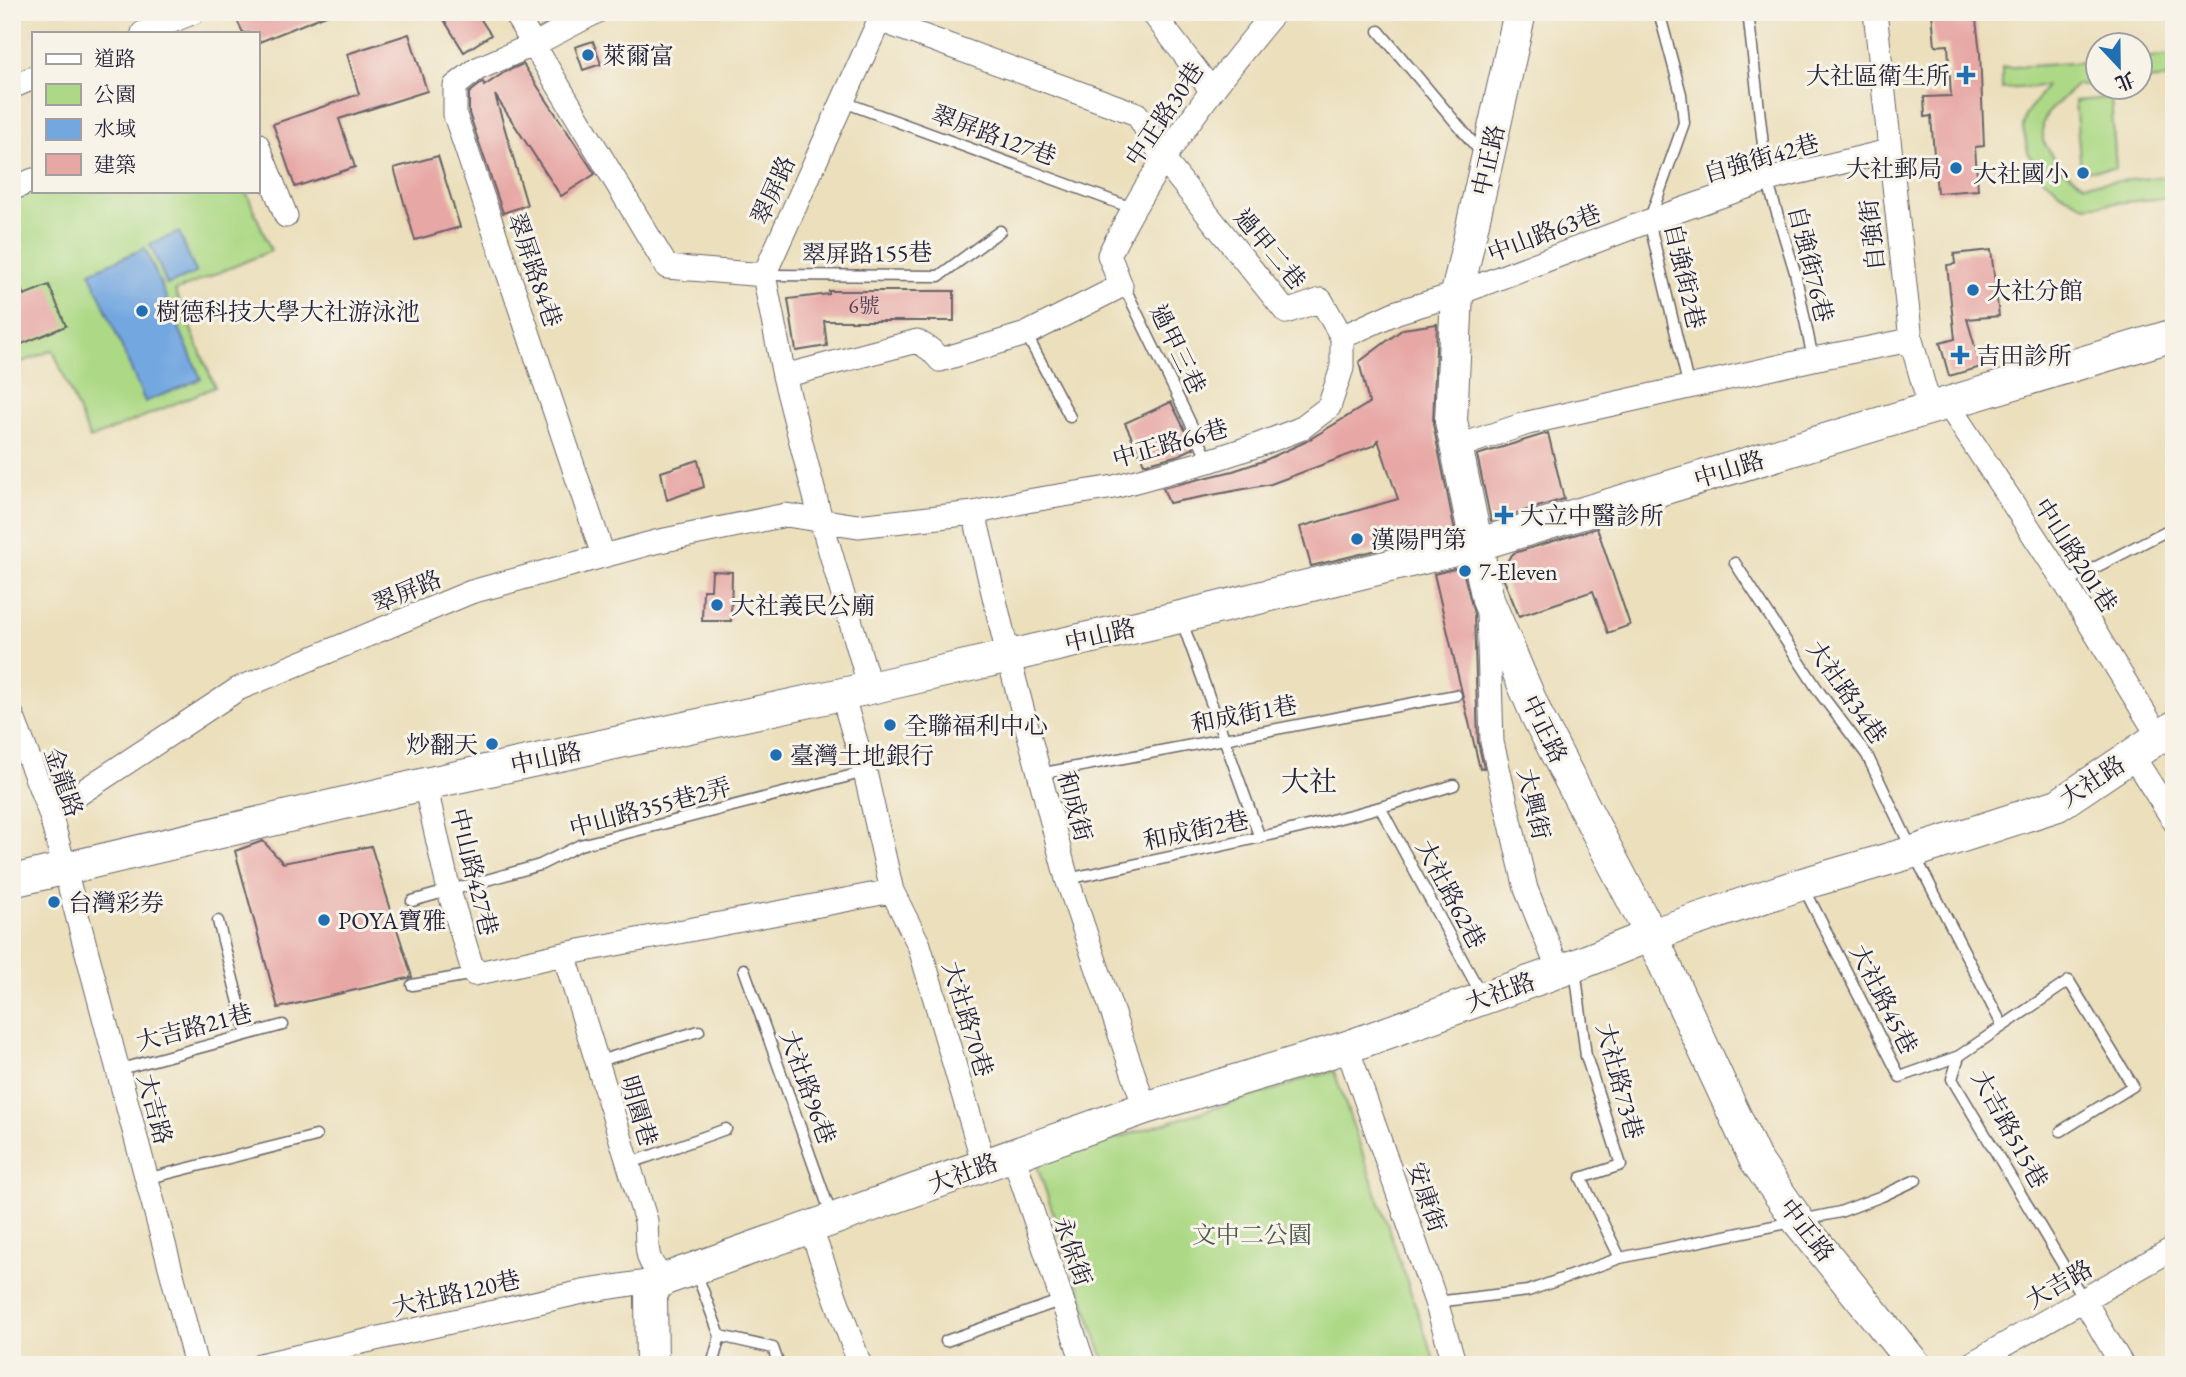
<svg xmlns="http://www.w3.org/2000/svg" width="2186" height="1377" font-family="'EB Garamond','Noto Serif TC',serif">
	<rect width="100%" height="100%" fill="#f7f3e8"/>
	<filter id="ink" filterUnits="userSpaceOnUse"><feTurbulence type="fractalNoise" baseFrequency=".0143" numOctaves="2"/><feDisplacementMap in="SourceGraphic" scale="14" xChannelSelector="R" yChannelSelector="G"/><feConvolveMatrix kernelMatrix="1 2 1 2 8 2 1 2 1" color-interpolation-filters="sRGB"/></filter>
	<filter id="wash" filterUnits="userSpaceOnUse"><feTurbulence type="fractalNoise" baseFrequency=".00686" numOctaves="4" result="noise"/><feDisplacementMap in="SourceGraphic" scale="28" xChannelSelector="R" yChannelSelector="G"/><feGaussianBlur stdDeviation="1.57" result="paint"/><feColorMatrix in="noise" values="0 0 0 0 0 0 0 0 0 0 0 0 0 0 0 0 0 1.4 0 .05"/><feComposite in="paint" operator="in"/></filter>
	<g filter="url(#wash)">
		<rect width="100%" height="100%" fill="#ebdfbc"/>
		<path fill="#add986" stroke="#687e60" stroke-width="2" d="M2174 55V78L2141 80V58Z
			M2098 61V84L2076 85 2047 114 2043 123V141L2060 168 2084 184 2174 176V197L2085 206 2059 192 2053 185 2039 176 2028 152 2023 127 2025 116 2046 86 2002 89V68Z
			M2111 98 2116 168 2081 171 2075 101Z
			M12 189 246 191 271 251 175 291 215 387 90 439 53 350 12 366Z
			M1334 1071 1436 1365H1106L1036 1163 1283 1087 1317 1074 1318 1076Z"/>
		<path fill="#73a7e0" stroke="#4a648e" stroke-width="2" d="M179 232 196 273 167 285 150 244Z
			M145 248 201 379 145 402 90 272Z"/>
		<g id="blocks">
			<path fill="#e7a7a5" d="M250 12H331V13L257 43V33H243L236 18Z
				M439 12H476L491 35 464 52Z
				M1932 12H1975L1980 52 1984 146 1975 147 1978 190 1937 193 1931 116 1925 117 1924 97 1951 96 1948 45 1935 46Z
				M409 34 427 91 339 119 355 167 295 187 273 124 359 94 347 54Z
				M593 41 601 64 583 70 575 47Z
				M523 64 595 174 561 196 495 95 527 205 503 213 469 113V93L483 82 484 86 505 72Z
				M438 156 460 227 415 240 394 168Z
				M1991 250 1999 316 1967 319 1981 367 1949 376 1940 343 1955 339 1947 265 1955 264 1954 254Z
				M12 267 24 295 49 285 66 326 12 348Z
				M829 291H954V321H824L827 346 796 351 788 299 829 294Z
				M1437 324 1433 424 1455 531 1311 566 1300 527 1398 499 1378 440 1375 445 1271 484 1169 503 1163 488 1233 471 1263 461 1305 442 1369 403 1359 362 1403 329Z
				M1171 402 1194 448 1179 455 1144 464 1125 423Z
				M1548 433 1564 499 1491 521 1477 455Z
				M698 460 704 487 667 500 661 472Z
				M1597 528 1630 625 1608 633 1593 591 1519 616 1501 573 1509 558 1514 553Z
				M1462 567 1474 614 1478 742 1484 768 1480 769 1434 574Z
				M712 571 732 572 731 621H702L703 590H711Z
				M263 841 283 863 371 846 412 977 278 1008 235 851Z"/>
		</g>
	</g>
	<g filter="url(#ink)">
		<use href="#blocks" fill-opacity="0" stroke="#686468" stroke-width="2"/>
		<g fill="none" stroke-linecap="round" stroke-linejoin="round">
			<g stroke="#686468" stroke-width="13">
				<path id="lane" d="M1659 12 1681 94 1684 123 1649 221 1689 388
					M1748 12 1767 180 1795 272 1813 359
					M1379 31 1483 155
					M841 101 1132 208
					M764 275 939 276 1000 231
					M1122 282 1209 461
					M1026 334 1070 417
					M1735 563 1820 693 1867 755 1913 852 2002 1025
					M2065 583 2174 527
					M1181 619 1260 838
					M1039 774 1456 695
					M1381 809 1481 994
					M1067 879C1197 851 1328 826 1454 785
					M1803 886 1900 1077 1959 1056 2069 981 2133 1086 2061 1131
					M412 901 540 865 580 845 865 772
					M218 921 247 1034
					M1575 968 1586 1056 1621 1165 1581 1178 1620 1258
					M744 969 832 1217
					M412 985 474 974
					M1959 1056 1952 1079 2084 1300
					M596 1062 699 1031
					M117 1070 283 1025
					M628 1164 726 1129
					M146 1179 316 1136
					M696 1272 720 1336 773 1348 779 1365
					M1436 1302 1528 1291 1620 1258 1840 1212 1882 1196 1916 1180
					M946 1341 1062 1300
					M712 1365 720 1336"/>
			</g>
			<g stroke="#686468" stroke-width="25">
				<path id="street" d="M514 12 667 267 764 275
					M596 12 535 44 477 69 455 86V115L603 555
					M1152 12 1212 91
					M1875 12 1911 340 1930 408
					M879 20 1137 114 1164 160 1286 312 1321 300 1342 337
					M143 33 194 12
					M12 87 33 78
					M257 144 286 216
					M12 189 33 180
					M784 376 917 341 931 350 940 360 1026 334 1121 286 1109 255C1152 167 1212 87 1275 12
					M1947 403 2065 583 2159 737
					M1456 447 1528 423 1813 359 1911 340
					M974 513 1008 655 1067 879 1145 1108
					M1488 614 1492 742 1526 889 1559 971
					M870 688 821 520 784 376 764 275 883 12
					M842 694 865 772 892 891 919 945 984 1165
					M12 715 50 813 196 1365
					M2132 755 2174 821
					M425 784 449 891 474 974 564 954 892 891
					M50 813 238 689 471 592 655 542 786 515 858 526 974 513 1027 501 1114 487 1209 461 1258 445 1300 429 1329 407 1342 368V337L1397 312 1457 294 1649 221 1767 180 1889 151
					M564 954 646 1221C648 1250 643 1259 665 1279
					M1347 1047 1436 1302 1455 1365
					M1013 1155 1084 1365
					M810 1227 860 1365
					M2084 1300 2122 1365
					M260 1365 587 1291 665 1279
					M1969 1365 2174 1248"/>
			</g>
			<g stroke="#686468" stroke-width="34">
				<path id="secondary" d="M1520 12 1457 294 1451 421 1488 600 1537 716 1651 935 1755 1159 1799 1222 1915 1365
					M12 881 425 784 870 688 1180 617 1476 545 2174 335
					M652 1365 651 1295 655 1285 665 1279 1145 1108 1347 1047 1574 966 1651 935 1802 884 1913 852 2058 805 2174 727"/>
			</g>
			<use href="#lane" stroke="#fff" stroke-width="10"/>
			<use href="#street" stroke="#fff" stroke-width="23"/>
			<use href="#secondary" stroke="#fff" stroke-width="32"/>
		</g>
	</g>
	<g fill="#1f6fb2" stroke="#f7f3e8" stroke-width="2.5">
		<circle cx="588" cy="55" r="7"/>
		<path d="M1962.5 64.5h7v7h7v7h-7v7h-7v-7h-7v-7h7z"/>
		<circle cx="1956" cy="168" r="7"/>
		<circle cx="2083" cy="173" r="7"/>
		<circle cx="1973" cy="290" r="7"/>
		<circle cx="142" cy="311" r="7"/>
		<path d="M1956.5 344.5h7v7h7v7h-7v7h-7v-7h-7v-7h7z"/>
		<path d="M1500.5 504.5h7v7h7v7h-7v7h-7v-7h-7v-7h7z"/>
		<circle cx="1357" cy="539" r="7"/>
		<circle cx="1465" cy="571" r="7"/>
		<circle cx="717" cy="605" r="7"/>
		<circle cx="890" cy="725" r="7"/>
		<circle cx="492" cy="744" r="7"/>
		<circle cx="776" cy="755" r="7"/>
		<circle cx="54" cy="902" r="7"/>
		<circle cx="324" cy="920" r="7"/>
	</g>
	<g text-anchor="middle" dominant-baseline="central" stroke-width="6" stroke-linejoin="round" paint-order="stroke">
		<g font-size="21" fill="#534356">
			<text x="864" y="305">6號</text>
		</g>
		<g font-size="24" fill="#22223b" stroke="#f7f3e8" text-anchor="start">
			<text x="602" y="55">萊爾富</text>
			<text x="1950" y="75" text-anchor="end">大社區衛生所</text>
			<text x="1942" y="168" text-anchor="end">大社郵局</text>
			<text x="2069" y="173" text-anchor="end">大社國小</text>
			<text x="1987" y="290">大社分館</text>
			<text x="156" y="311">樹德科技大學大社游泳池</text>
			<text x="1976" y="355">吉田診所</text>
			<text x="1520" y="515">大立中醫診所</text>
			<text x="1371" y="539">漢陽門第</text>
			<text x="1479" y="571">7-Eleven</text>
			<text x="731" y="605">大社義民公廟</text>
			<text x="904" y="725">全聯福利中心</text>
			<text x="478" y="744" text-anchor="end">炒翻天</text>
			<text x="790" y="755">臺灣土地銀行</text>
			<text x="68" y="902">台灣彩券</text>
			<text x="338" y="920">POYA寶雅</text>
		</g>
		<g font-size="24" fill="#22223b" stroke="#f7f3e8">
			<text transform="translate(1164 114) rotate(-56)">中正路30巷</text>
			<text transform="translate(994 135) rotate(20)">翠屏路127巷</text>
			<text transform="translate(1761 158) rotate(-16)">自強街42巷</text>
			<text transform="translate(1488 160) rotate(-77)">中正路</text>
			<text transform="translate(773 190) rotate(-66)">翠屏路</text>
			<text transform="translate(1544 233) rotate(-21)">中山路63巷</text>
			<text transform="translate(1872 235) rotate(-96)">自強街</text>
			<text transform="translate(1270 249) rotate(50)">過甲二巷</text>
			<text transform="translate(867 253) rotate(-1)">翠屏路155巷</text>
			<text transform="translate(1811 264) rotate(76)">自強街76巷</text>
			<text transform="translate(535 270) rotate(71)">翠屏路84巷</text>
			<text transform="translate(1685 276) rotate(77)">自強街2巷</text>
			<text transform="translate(1178 349) rotate(64)">過甲三巷</text>
			<text transform="translate(1170 443) rotate(-16)">中正路66巷</text>
			<text transform="translate(1729 469) rotate(-17)">中山路</text>
			<text transform="translate(2076 555) rotate(57)">中山路201巷</text>
			<text transform="translate(407 591) rotate(-23)">翠屏路</text>
			<text transform="translate(1100 635) rotate(-13)">中山路</text>
			<text transform="translate(1847 692) rotate(55)">大社路34巷</text>
			<text transform="translate(1244 714) rotate(-11)">和成街1巷</text>
			<text transform="translate(1545 729) rotate(64)">中正路</text>
			<text transform="translate(546 758) rotate(-12)">中山路</text>
			<text transform="translate(2092 781) rotate(-33)">大社路</text>
			<text transform="translate(64 782) rotate(71)">金龍路</text>
			<text transform="translate(1534 804) rotate(77)">大興街</text>
			<text transform="translate(1075 806) rotate(75)">和成街</text>
			<text transform="translate(650 807) rotate(-15)">中山路355巷2弄</text>
			<text transform="translate(1196 830) rotate(-12)">和成街2巷</text>
			<text transform="translate(474 872) rotate(76)">中山路427巷</text>
			<text transform="translate(1451 894) rotate(62)">大社路62巷</text>
			<text transform="translate(1500 992) rotate(-20)">大社路</text>
			<text transform="translate(1884 999) rotate(63)">大社路45巷</text>
			<text transform="translate(968 1019) rotate(73)">大社路70巷</text>
			<text transform="translate(194 1027) rotate(-15)">大吉路21巷</text>
			<text transform="translate(1620 1081) rotate(75)">大社路73巷</text>
			<text transform="translate(808 1087) rotate(70)">大社路96巷</text>
			<text transform="translate(155 1109) rotate(75)">大吉路</text>
			<text transform="translate(639 1111) rotate(73)">明園巷</text>
			<text transform="translate(2010 1129) rotate(61)">大吉路515巷</text>
			<text transform="translate(963 1173) rotate(-20)">大社路</text>
			<text transform="translate(1427 1197) rotate(71)">安康街</text>
			<text transform="translate(1807 1230) rotate(52)">中正路</text>
			<text transform="translate(1073 1251) rotate(71)">永保街</text>
			<text transform="translate(2059 1284) rotate(-30)">大吉路</text>
			<text transform="translate(456 1293) rotate(-13)">大社路120巷</text>
		</g>
		<g font-size="24" fill="#4c5952" stroke="#f7f3e8">
			<text x="1252" y="1234">文中二公園</text>
		</g>
		<g font-size="28" fill="#22223b" stroke="#f7f3e8">
			<text x="1309" y="781">大社</text>
		</g>
	</g>
	<rect width="2186" height="1377" fill="none" stroke="#f7f3e8" stroke-width="42"/>
	<rect x="32" y="32" width="228" height="161" fill="#f7f3e8" stroke="#a29fa3" stroke-width="2"/>
	<rect x="46" y="54" width="35" height="10" fill="#ffffff" stroke="#a29fa3" stroke-width="2"/>
	<text x="94" y="66" font-size="21" fill="#22223b">道路</text>
	<rect x="46" y="84" width="35" height="21" fill="#add986" stroke="#a29fa3" stroke-width="2"/>
	<text x="94" y="102" font-size="21" fill="#22223b">公園</text>
	<rect x="46" y="119" width="35" height="21" fill="#73a7e0" stroke="#a29fa3" stroke-width="2"/>
	<text x="94" y="136" font-size="21" fill="#22223b">水域</text>
	<rect x="46" y="154" width="35" height="21" fill="#e7a7a5" stroke="#a29fa3" stroke-width="2"/>
	<text x="94" y="172" font-size="21" fill="#22223b">建築</text>
	<g transform="translate(2119 66) rotate(158)"><circle r="33" fill="#f7f3e8" stroke="#a29fa3" stroke-width="2"/>
	<path d="M0-5L12 26L0 18L-12 26Z" fill="#1f6fb2"/>
	<text y="-10" font-size="19" font-weight="bold" text-anchor="middle" fill="#22223b">北</text>
	</g>
</svg>
